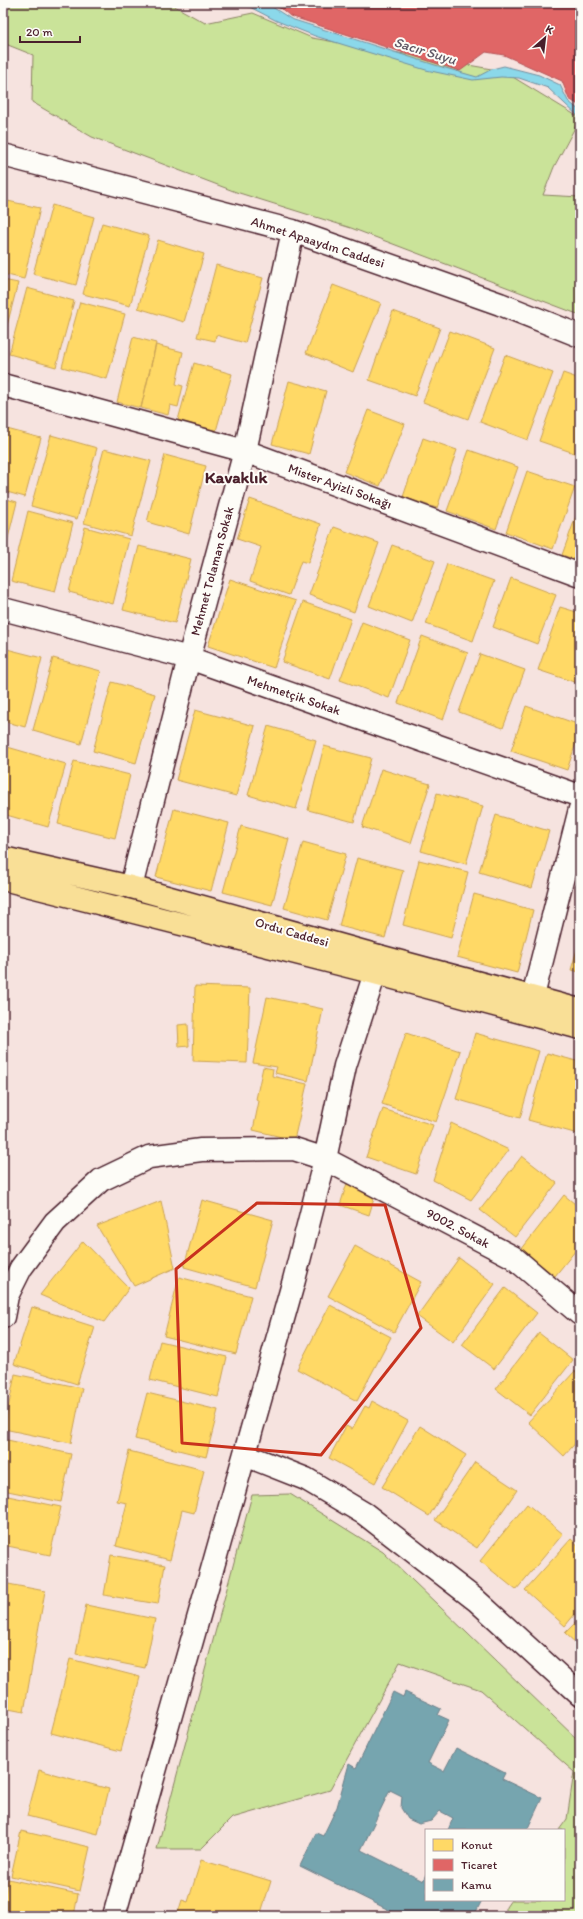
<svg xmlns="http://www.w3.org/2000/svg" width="583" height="1919" font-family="Itim,sans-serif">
	<rect width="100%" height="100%" fill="#f6e3df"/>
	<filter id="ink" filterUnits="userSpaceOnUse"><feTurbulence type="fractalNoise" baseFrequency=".025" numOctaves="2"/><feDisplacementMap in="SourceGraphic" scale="8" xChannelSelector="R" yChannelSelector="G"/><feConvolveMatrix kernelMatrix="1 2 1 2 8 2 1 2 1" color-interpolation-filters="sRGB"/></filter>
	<g filter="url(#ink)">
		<path fill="#cae399" stroke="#8a8162" d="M3 3H169L205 23 253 13 312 38 503 71 580 118 554 167 543 195 580 197V315L351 228 236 192 92 137 32 102 33 55 3 43Z
			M290 1494 383 1552 580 1742V1916H506V1907L511 1900H564V1830H559L567 1819 574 1772 481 1690 400 1662 330 1790 232 1818 201 1849H157L252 1495Z"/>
		<path fill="#8bd8ea" stroke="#718e9e" d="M242 3H266L291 19 435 65 477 77 492 69 504 66 539 75 560 85 568 101 580 111V118L548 88 519 78 501 77 473 80 426 70 315 36 277 21Z"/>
		<path fill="#ffd966" stroke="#c9a154" d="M3 200 40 208 24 279 3 274Z
			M52 205 94 217 76 285 33 274Z
			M102 223 149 236 130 306 83 294Z
			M158 240 204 254 184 322 138 308Z
			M216 265 263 278 245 343 216 335 215 341 197 337Z
			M3 280 18 283 3 341Z
			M333 285 381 303 353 372 306 353Z
			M27 288 74 301 56 367 9 354Z
			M80 302 125 314 107 379 62 367Z
			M393 311 440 328 415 396 369 380Z
			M450 331 495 348 468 419 423 402Z
			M133 337 156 343 141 408 117 402Z
			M156 345 183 352 176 384 183 386 178 407 170 405 168 415 141 408Z
			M505 355 553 373 528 440 480 422Z
			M194 363 232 374 216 431 178 420Z
			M563 373 580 379V455L539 441Z
			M289 381 326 391 309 454 272 444Z
			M368 410 405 424 380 486 344 472Z
			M3 428 41 438 25 497 3 491Z
			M51 435 97 448 77 519 31 506Z
			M423 438 457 450 437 508 403 497Z
			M104 449 151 461 131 536 84 523Z
			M469 450 518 467 496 529 447 511Z
			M165 455 206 466 189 534 147 522Z
			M527 471 575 487 553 549 506 532Z
			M3 498 17 502 3 558Z
			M250 499 321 524 308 563 301 561 289 595 250 581 261 547 237 539Z
			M580 505V561L562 555Z
			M28 511 73 523 55 592 11 581Z
			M85 527 129 539 113 604 69 592Z
			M334 527 379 543 354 612 309 595Z
			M392 545 435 561 412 623 369 606Z
			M139 546 191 559 175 623 123 610Z
			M447 564 494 581 473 641 426 624Z
			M511 578 556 595 537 644 493 627Z
			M230 579 296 601 274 668 208 646Z
			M303 602 351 619 330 679 282 662Z
			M560 607 580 613V684L538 670Z
			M362 622 410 640 389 698 340 680Z
			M422 636 468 653 443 720 398 703Z
			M3 648 42 658 25 727 3 721Z
			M480 654 525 670 503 728 459 712Z
			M53 658 101 671 81 744 33 730Z
			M112 682 155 694 136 763 93 751Z
			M526 706 580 725V731L567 770 511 751Z
			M195 710 255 726 236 796 176 780Z
			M268 726 316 740 296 809 248 795Z
			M4 746 66 764 48 827 3 814Z
			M324 746 371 758 354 822 308 810Z
			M74 761 130 775 115 838 58 824Z
			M381 769 430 784 411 843 362 827Z
			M437 793 483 806 466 864 421 851Z
			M174 809 229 823 211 891 156 877Z
			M496 815 549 831 532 888 479 872Z
			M241 826 289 839 272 905 223 892Z
			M303 842 346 854 327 920 284 908Z
			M357 858 403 870 385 938 339 926Z
			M419 860 468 872 451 938 403 925Z
			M474 894 533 910 517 973 457 957Z
			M580 939V972L571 970Z
			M195 986 250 988 247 1063 193 1061Z
			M267 997 323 1009 308 1081 275 1073 277 1067 253 1063Z
			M188 1024 189 1046 179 1047 178 1025Z
			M406 1033 460 1051 436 1122 382 1104Z
			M475 1033 539 1051 520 1118 456 1099Z
			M547 1053 580 1062V1128L578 1134 528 1120Z
			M263 1067 273 1069 272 1076 307 1084 294 1140 253 1130 259 1101 256 1099Z
			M383 1109 433 1125 416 1174 366 1157Z
			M451 1123 509 1150 471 1200 433 1180Z
			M522 1156 557 1183 515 1237 480 1210Z
			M348 1180 377 1189 369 1215 340 1205Z
			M564 1195 580 1208V1245L555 1276 521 1250Z
			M202 1200 273 1220 255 1287 184 1267Z
			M161 1201 175 1268 134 1286 97 1226Z
			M83 1241 129 1288 104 1322 40 1295Z
			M355 1246 421 1282 394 1332 328 1296Z
			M459 1258 495 1284 453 1342 417 1316Z
			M179 1277 251 1296 236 1354 164 1336Z
			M505 1288 537 1313 494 1369 462 1345Z
			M330 1305 391 1337 357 1401 297 1369Z
			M32 1307 95 1327 77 1384 14 1364Z
			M539 1333 573 1360 530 1415 496 1389Z
			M160 1341 227 1357 218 1397 150 1380Z
			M575 1371 580 1376V1438L564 1456 528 1422Z
			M15 1374 82 1388 71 1443 4 1429Z
			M147 1393 218 1410 206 1457 135 1439Z
			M372 1401 408 1421 375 1483 329 1458 346 1426 352 1429 365 1406 369 1408Z
			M420 1426 466 1455 429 1516 382 1487Z
			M3 1439 71 1454 61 1502 3 1490Z
			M129 1451 204 1470 194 1513 182 1510 170 1560 116 1546 127 1503 117 1501Z
			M475 1462 517 1490 477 1548 435 1520Z
			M3 1495 61 1507 50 1555 3 1545Z
			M527 1504 563 1534 516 1590 480 1561Z
			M571 1539 580 1547V1608L565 1626 525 1590Z
			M111 1555 165 1565 158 1604 104 1595Z
			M3 1583 45 1591 24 1712 3 1708Z
			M86 1605 155 1619 145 1668 76 1654Z
			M580 1618V1647L565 1633Z
			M70 1659 140 1677 121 1751 51 1733Z
			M39 1770 109 1789 98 1834 27 1816Z
			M21 1831 90 1847 80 1891 11 1876Z
			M201 1860 271 1881 260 1916H177L182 1900 188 1902Z
			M8 1879 78 1894 74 1916H3V1905Z"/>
		<path fill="#e06666" stroke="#b35154" d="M271 3H580V106L569 99 562 81 504 55 486 52 460 71 290 16 283 10Z"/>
		<path fill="#76a5af" stroke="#697d87" d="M393 1692 403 1697 405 1692 441 1709 438 1715 449 1720 428 1763 444 1771 456 1748 505 1773 502 1779 542 1798 527 1830H448L453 1818 440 1811 431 1821 419 1824 408 1819 401 1808 402 1796 390 1790 361 1850 423 1881 426 1874V1900H482L474 1916H401L300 1866 316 1833 323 1836 337 1807 349 1764 356 1768Z"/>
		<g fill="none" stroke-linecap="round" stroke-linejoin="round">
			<g stroke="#4a1f2b" stroke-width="25">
				<path id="minor" d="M3 155 293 231 500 304 580 336
					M3 385 245 451 580 575
					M3 609 189 658 580 796
					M131 887 189 658 245 451 293 231
					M533 996 580 809
					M3 1317 7 1296 21 1268 55 1222 101 1180 149 1157 201 1150 294 1149 325 1159 513 1257 580 1314
					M245 1455 306 1479 365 1514 476 1600 580 1695
					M114 1916 294 1280 325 1159 345 1066 375 973 379 956"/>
			</g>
			<g stroke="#4a1f2b" stroke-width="25">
				<path id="major" d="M3 858 131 887 379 956 580 1010
					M3 879 375 973 580 1028"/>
			</g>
			<use href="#minor" stroke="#fdfcf7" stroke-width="22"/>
			<use href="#major" stroke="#f9df96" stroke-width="22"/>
		</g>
	</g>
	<path fill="none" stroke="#c8321e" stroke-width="3" stroke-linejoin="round" d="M257 1203 385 1205 421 1328 321 1455 182 1443 176 1269Z"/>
	<g text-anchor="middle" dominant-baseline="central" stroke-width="4" stroke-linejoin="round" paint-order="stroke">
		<g font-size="13" fill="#4a1f2b" stroke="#fdfcf7">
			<text transform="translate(318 242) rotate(18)">Ahmet Apaaydın Caddesi</text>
			<text transform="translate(340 486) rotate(20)">Mister Ayizli Sokağı</text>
			<text transform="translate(212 571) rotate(-75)">Mehmet Tolaman Sokak</text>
			<text transform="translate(294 695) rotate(19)">Mehmetçik Sokak</text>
			<text transform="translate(292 932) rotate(16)">Ordu Caddesi</text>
			<text transform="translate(458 1228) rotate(28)">9002. Sokak</text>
		</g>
		<g font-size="14" font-style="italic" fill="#5e5664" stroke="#fdfcf7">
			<text transform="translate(425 51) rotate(17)">Sacır Suyu</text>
		</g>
		<g font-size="17" font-weight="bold" fill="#4a1f2b" stroke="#fdfcf7">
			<text x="236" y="477">Kavaklık</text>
		</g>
	</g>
	<rect width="583" height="1919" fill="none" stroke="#fdfcf7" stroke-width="16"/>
	<rect x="8" y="8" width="567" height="1903" fill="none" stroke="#4a1f2b" stroke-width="1.5" filter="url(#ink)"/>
	<rect x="425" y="1829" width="140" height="72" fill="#fdfcf7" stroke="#b5a4a5"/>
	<rect x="433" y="1839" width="20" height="12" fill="#ffd966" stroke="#b5a4a5"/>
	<text x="461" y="1849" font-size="12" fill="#4a1f2b">Konut</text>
	<rect x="433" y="1859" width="20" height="12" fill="#e06666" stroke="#b5a4a5"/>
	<text x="461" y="1869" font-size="12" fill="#4a1f2b">Ticaret</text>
	<rect x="433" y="1879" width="20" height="12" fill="#76a5af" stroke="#b5a4a5"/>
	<text x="461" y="1889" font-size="12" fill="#4a1f2b">Kamu</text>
	<g transform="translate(545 38) rotate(28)" stroke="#fdfcf7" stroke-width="3" paint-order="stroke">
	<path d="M0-3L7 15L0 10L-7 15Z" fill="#4a1f2b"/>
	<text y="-6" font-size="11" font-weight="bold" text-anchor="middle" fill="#4a1f2b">K</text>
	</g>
	<path d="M20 36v6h60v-6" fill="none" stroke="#4a1f2b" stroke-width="2"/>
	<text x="26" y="36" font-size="12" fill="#4a1f2b" stroke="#fdfcf7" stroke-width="3" paint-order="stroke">20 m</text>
</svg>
